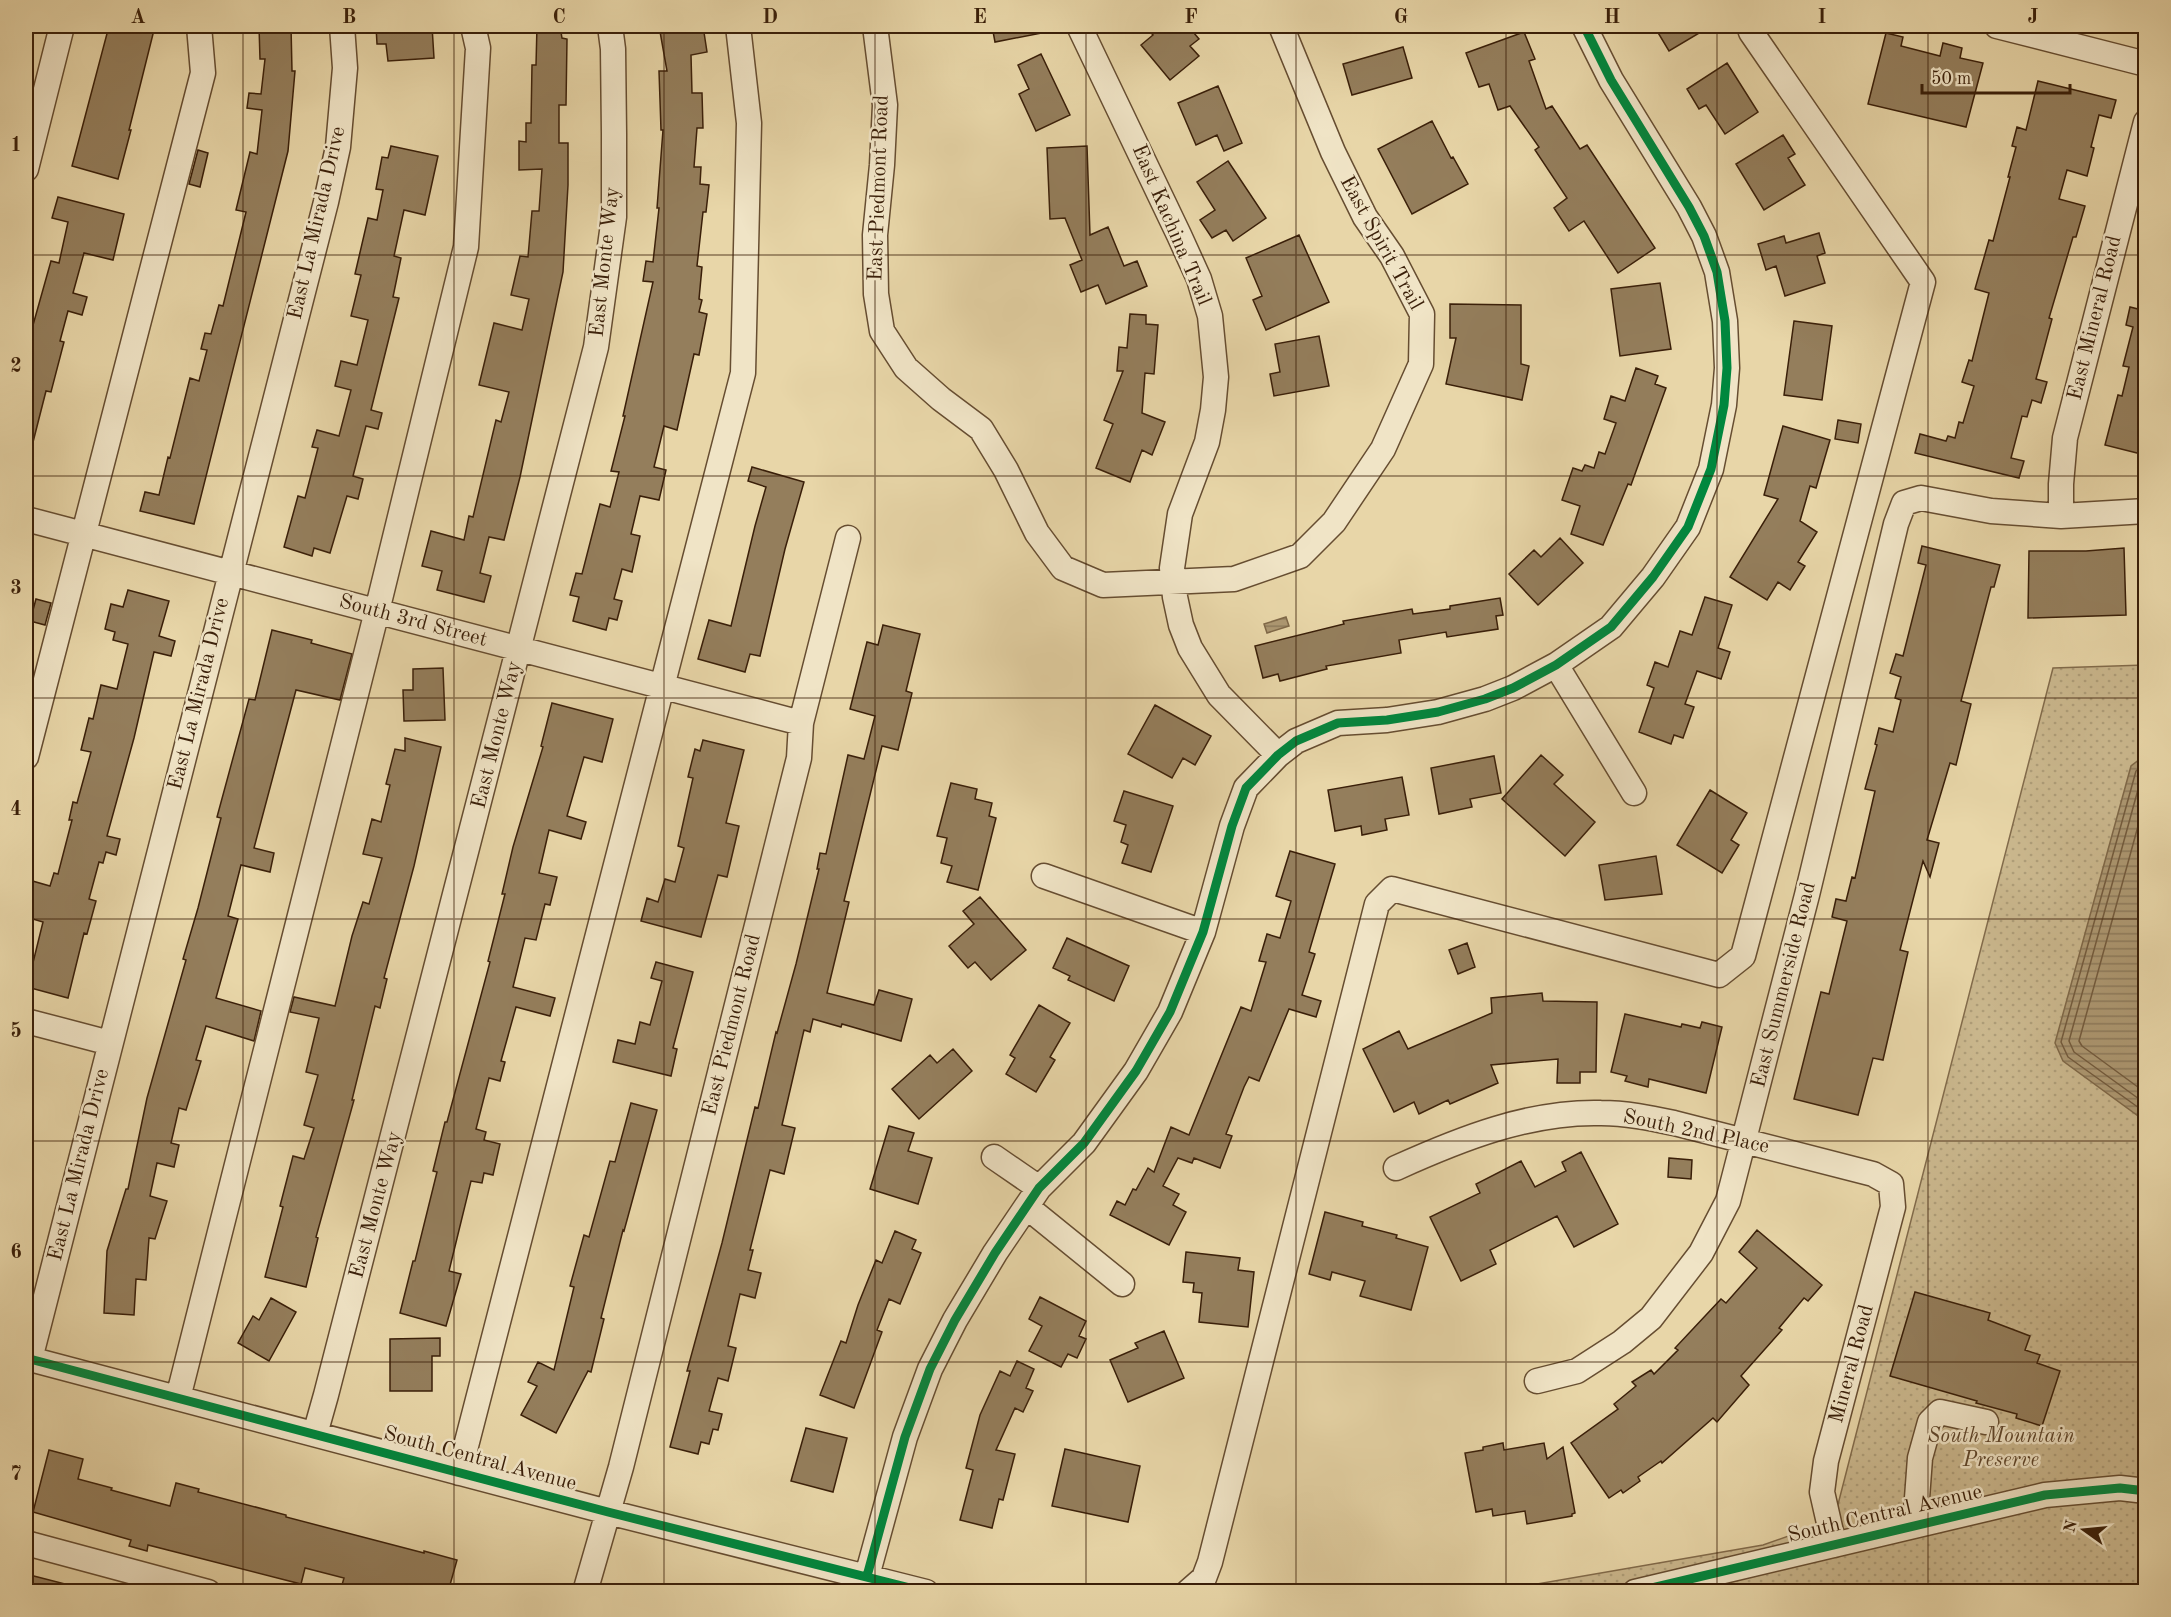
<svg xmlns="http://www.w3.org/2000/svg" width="2171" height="1617" font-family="'Old Standard TT',serif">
	<defs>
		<pattern id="park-dots" width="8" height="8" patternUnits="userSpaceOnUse" patternTransform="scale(1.5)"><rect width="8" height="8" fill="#cab78d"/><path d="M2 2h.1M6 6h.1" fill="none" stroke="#ae9d78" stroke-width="1.8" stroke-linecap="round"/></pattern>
		<pattern id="water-rules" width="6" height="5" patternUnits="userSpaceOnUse" patternTransform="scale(1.5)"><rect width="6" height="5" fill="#ad9872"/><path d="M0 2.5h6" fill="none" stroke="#8e7b5c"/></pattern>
	</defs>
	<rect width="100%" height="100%" fill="#e8d6a8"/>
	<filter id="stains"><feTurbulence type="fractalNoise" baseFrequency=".00333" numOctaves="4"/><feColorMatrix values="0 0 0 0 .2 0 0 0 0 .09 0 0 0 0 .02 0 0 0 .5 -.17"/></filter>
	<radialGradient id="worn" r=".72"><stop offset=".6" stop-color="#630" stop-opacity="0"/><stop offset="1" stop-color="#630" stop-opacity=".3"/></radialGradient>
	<path fill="url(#park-dots)" stroke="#826b4b" stroke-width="1.5" d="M2145 665V1591L1490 1592 1763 1545 1834 1520 2053 668Z"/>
	<path fill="url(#water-rules)" stroke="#7f6848" stroke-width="1.5" d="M1286 617 1289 626 1267 633 1264 624Z
		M2145 755H2146L2145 1121 2063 1061 2055 1043 2131 766Z"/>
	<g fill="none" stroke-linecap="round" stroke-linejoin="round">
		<path stroke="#745c3e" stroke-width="1.5" d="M2146 762 2136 771 2061 1042 2068 1057 2146 1113
			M2146 772 2142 775 2069 1041 2074 1052 2146 1104
			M2146 797 2079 1041 2082 1046 2146 1093"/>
	</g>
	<path fill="#947e5c" stroke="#3a1f09" stroke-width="1.5" d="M109 26H155L129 130H131L118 179 72 166Z
		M259 26H291L292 71H295L288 151 194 524 140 511 145 492 159 495 168 457 170 458 190 378 199 381 207 350 201 349 205 333 211 334 219 305 223 306 246 212 236 210 250 152 257 154 262 110 247 108 249 93 261 94 265 59H260Z
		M376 26H432L434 58 388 61 386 44H377Z
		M537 26H560L562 38 567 39 566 105H559V143H568V185L563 272 520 477 504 540 489 537 480 573 491 576 484 602 437 590 442 571 422 566 431 531 464 540 469 516 473 517 496 420 501 422 509 392 479 385 494 323 522 330 529 299 511 295 520 256 528 257 532 211H539L542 169 519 170V141L526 142V123H531L532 65H536Z
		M659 26H703L707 52 691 55 692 93H702L703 128H697L694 167H701L700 184 709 185 706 212H703L697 266 702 267 699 299 702 300 699 312 707 314 699 355 694 354 677 430 664 426 654 467 666 470 659 500 640 496 631 534 640 536 632 572 622 569 614 599 622 601 617 620 609 618 606 630 573 621 579 597 570 595 576 573 582 574 600 504 610 507 619 472 611 471 625 416H623L653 282 643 281 646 261 653 262 659 208H657L663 130H661L659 71H667Z
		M992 26H1041L1042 33 995 42Z
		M1145 26H1188L1199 39 1190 46 1199 56 1170 80 1141 45 1153 35Z
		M1654 26H1711L1669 51Z
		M1524 32 1535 59 1529 61 1546 109 1552 106 1580 149 1587 145 1655 248 1618 273 1584 221 1569 231 1554 208 1567 198 1535 150 1539 147 1510 106 1498 110 1489 84 1479 87 1466 53Z
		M1886 33 1903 37 1901 46 1940 56 1943 43 1962 48 1960 58 1983 63 1966 127 1868 104Z
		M1403 47 1412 78 1352 95 1343 64Z
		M1041 54 1070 115 1036 131 1019 94 1029 89 1018 65Z
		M1727 63 1758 112 1725 134 1706 105 1699 109 1687 89Z
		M2038 81 2116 100 2111 118 2099 115 2091 147 2094 148 2087 176 2067 170 2059 199 2085 206 2076 237H2073L2049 318 2052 319 2036 379 2047 382 2041 403 2032 400 2027 417 2022 416 2011 458 2024 461 2019 478 1915 453 1920 434 1946 441 1948 436 1955 438 1959 422 1963 423 1974 386 1962 382 1969 360 1972 361 1989 293 1975 289 1989 240 1993 241 2010 177H2008L2016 147 2012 146 2017 127 2026 130Z
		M1218 86 1242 143 1224 151 1217 135 1196 145 1178 103Z
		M1432 121 1451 158 1453 157 1468 184 1412 214 1378 149Z
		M1783 135 1795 154 1788 158 1805 185 1764 210 1736 164Z
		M391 146 438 156 425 215 404 210 394 256 401 258 393 297 399 298 371 410 382 413 378 429 366 426 353 476 363 479 358 499 347 496 330 553 314 548 312 556 284 547 298 496 305 498 318 448 312 447 317 430 339 436 351 390 335 386 341 361 357 365 368 320 351 316 361 275 355 274 368 218 377 220 383 190 376 189 382 157 388 158Z
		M1087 146 1090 235 1108 227 1124 266 1137 261 1147 286 1106 304 1098 285 1081 292 1070 265 1082 260 1065 218 1050 219 1047 148Z
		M198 150 208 153 200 187 189 184Z
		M1228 161 1266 218 1233 241 1226 230 1212 238 1200 220 1215 210 1197 182Z
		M58 197 124 214 113 260 84 253 73 293 87 297 82 315 68 311 60 341 64 342 51 392 46 391 31 450 26 449V350L51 261 59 263 68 222 52 218Z
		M1819 233 1825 253 1817 256 1825 283 1785 296 1776 266 1766 270 1758 244 1784 236 1786 243Z
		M1299 235 1329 302 1266 330 1253 300 1262 296 1246 258Z
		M1660 283 1671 349 1620 356 1611 289Z
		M2140 300 2145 301V455L2105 445 2118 395 2122 396 2129 367 2123 366 2133 327 2126 325 2130 307 2138 309Z
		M1450 304 1521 305V364L1529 366 1522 400 1446 384 1456 338H1450Z
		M1130 314 1146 315V324L1158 325 1154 374 1145 373 1142 413 1165 422 1152 455 1142 450 1130 482 1096 468 1113 424 1104 420 1123 371H1117L1119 347 1127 348Z
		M1794 321 1832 326 1822 400 1784 395Z
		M1319 336 1329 386 1274 396 1270 374 1280 372 1275 344Z
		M1636 368 1658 376 1655 384 1666 388 1631 485 1628 484 1603 545 1571 534 1580 506 1562 500 1573 468 1582 471 1585 465 1594 468 1599 452 1605 454 1616 423 1604 419 1611 396 1625 401Z
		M1838 420 1861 424 1858 443 1835 439Z
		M1783 426 1830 440 1816 488 1810 486 1800 521 1817 532 1798 562 1805 566 1790 590 1778 582 1767 600 1730 577 1778 499 1764 495Z
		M752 467 804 482 785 549 760 656 750 654 745 672 698 659 709 620 731 626 755 526 766 487 748 481Z
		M1560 538 1583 563 1538 605 1509 574 1534 550 1541 557Z
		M1922 546 2000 565 1994 587H1991L1961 701 1971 704 1956 765 1950 763 1927 840 1939 843 1930 877 1923 861 1900 950 1908 952 1883 1060 1873 1058 1858 1115 1794 1099 1821 992 1829 994 1847 921 1832 917 1836 899 1846 901 1852 877 1855 878 1875 791 1865 789 1877 745 1875 744 1879 728 1893 732 1901 700 1895 698 1901 677 1890 673 1896 654 1903 656 1926 565 1918 563Z
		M2124 548 2126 615 2028 618 2029 551H2086Z
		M128 590 169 601 159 636 175 641 171 656 154 652 134 738 107 836 120 839 116 855 106 852 103 863 99 862 89 899 96 901 87 934 84 933 68 998 27 987 43 922 26 917V893L29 880 50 886 54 873 58 874 72 820H69L73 802 77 803 91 752 81 750 89 718 93 719 101 685 117 689 128 644 113 640 115 632 105 629 111 604 123 607Z
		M1705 597 1732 605 1718 648 1730 652 1721 679 1697 671 1685 704 1694 707 1683 738 1674 735 1671 744 1639 732 1654 688 1647 685 1655 662 1668 667 1680 631 1692 635Z
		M1500 598 1503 615 1496 616 1498 629 1447 637 1446 632 1399 640 1401 653 1326 666 1327 669 1280 681 1278 674 1263 678 1255 646 1344 624 1343 621 1412 609 1413 614 1450 609V606Z
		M36 599 51 603 45 625 30 621Z
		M883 625 920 634 906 691 912 693 898 750 882 746 844 901 849 902 827 993 874 1005 879 990 912 999 901 1041 842 1024 841 1027 813 1019 810 1032 804 1030 782 1125 795 1128 784 1174 770 1170 750 1250H753L748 1270 761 1273 755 1298 740 1294 728 1346 736 1348 728 1381 718 1378 709 1411 722 1414 718 1430 713 1429 709 1444 701 1442 698 1454 670 1447 690 1371H687L722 1243 755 1107 758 1108 776 1032 777 1033 796 964 819 869H817L820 853 826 854 848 755 864 759 875 716 850 709 867 642 878 645Z
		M272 630 312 640 311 643 352 654 340 700 296 690 254 848 274 853 270 872 241 865 228 916 238 919 216 998 261 1011 254 1041 206 1026 196 1060 201 1061 186 1110 179 1108 171 1143 179 1145 174 1167 157 1163 150 1196 167 1201 155 1239 149 1238 146 1280 136 1279 134 1315 104 1313 107 1251 126 1189H128L147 1098 186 960 183 959 198 908 221 818 217 817 249 699 255 700Z
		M443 668 445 720 404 721 403 690H413V669Z
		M552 703 613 719 602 762 584 757 567 816 586 822 581 839 549 830 539 873 557 877 550 905 545 904 536 940 525 938 513 987 555 998 550 1016 516 1007 501 1061 505 1062 500 1081 489 1078 476 1129 486 1132 484 1140 500 1144 493 1175 484 1173 482 1183 471 1181 449 1271 461 1274 446 1326 400 1313 413 1261H415L437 1172 433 1171 445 1122H447L490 962 488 961 505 894H502L513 847 543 747 541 746Z
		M1155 705 1211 736 1195 765 1183 758 1172 778 1128 754Z
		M405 738 441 747 414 866 384 978 387 979 380 1008 375 1006 352 1100H354L316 1237 318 1238 306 1287 265 1277 283 1207 280 1206 293 1156 304 1159 314 1128 304 1125 318 1075 306 1072 319 1018 290 1012 294 997 335 1006 352 936 363 902 369 904 382 858 363 854 372 819 381 822 390 785 386 784 395 749 405 751Z
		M703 740 744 750 726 823 739 826 727 877 718 875 701 937 641 921 647 898 658 902 665 879 675 882 684 848 678 846 693 778 688 777 695 749 700 751Z
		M1541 755 1563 775 1554 784 1595 822 1565 856 1502 799Z
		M1494 756 1501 793 1470 799 1472 807 1439 814 1431 768Z
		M1402 777 1409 815 1385 819 1387 830 1362 835 1361 826 1335 831 1328 790Z
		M951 783 977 789 975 799 992 803 989 816 996 818 978 890 947 882 952 866 941 863 947 838 937 836Z
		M1710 790 1747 813 1731 840 1739 845 1722 873 1677 845Z
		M1124 791 1173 806 1151 872 1122 863 1128 845 1121 842 1126 825 1114 821Z
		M1290 851 1335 864 1309 952 1315 954 1302 995 1321 1001 1316 1017 1289 1009 1259 1081 1249 1077 1244 1087 1226 1134 1232 1136 1220 1168 1194 1158 1192 1163 1178 1158 1163 1186 1179 1194 1173 1205 1186 1212 1169 1245 1110 1215 1117 1201 1125 1205 1133 1189 1136 1190 1148 1168 1154 1172 1171 1127 1189 1135 1241 1007 1251 1011 1266 962 1259 961 1267 934 1280 938 1291 901 1276 896Z
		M1656 856 1662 894 1605 900 1599 865Z
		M980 897 1026 950 991 980 975 962 968 968 949 946 974 924 963 911Z
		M1067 938 1129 966 1114 1001 1068 980 1070 976 1053 968Z
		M1467 943 1475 967 1458 974 1449 950Z
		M656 962 693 972 673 1048 677 1049 671 1076 613 1062 618 1040 635 1044 640 1022 650 1025 662 981 651 978Z
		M1542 993 1543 1001 1597 1002 1596 1072H1580V1083H1557L1558 1059 1491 1065 1498 1083 1450 1104 1448 1100 1419 1114 1414 1102 1394 1112 1363 1049 1399 1031 1408 1049 1492 1013 1491 998Z
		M1039 1005 1070 1023 1050 1057 1055 1060 1036 1092 1006 1074 1015 1058 1010 1055Z
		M1625 1014 1681 1027 1682 1024 1700 1028 1702 1022 1722 1027 1706 1093 1649 1079 1648 1087 1625 1081 1627 1076 1611 1072Z
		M953 1049 972 1071 919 1119 892 1089 930 1055 937 1063Z
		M631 1103 657 1110 624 1231 623 1230 601 1318 604 1319 591 1372 588 1371 556 1433 521 1415 537 1386 528 1382 538 1362 554 1370 574 1287 570 1286 584 1235 589 1237 610 1161 615 1162Z
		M889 1126 914 1133 908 1151 932 1158 918 1204 870 1189Z
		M1581 1152 1618 1224 1574 1247 1557 1216 1490 1250 1496 1264 1461 1281 1430 1217 1480 1193 1476 1184 1521 1161 1535 1187 1566 1171 1562 1162Z
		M1669 1158 1692 1160 1691 1179 1668 1177Z
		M1325 1212 1363 1222 1362 1226 1397 1235 1396 1238 1428 1247 1411 1310 1360 1296 1365 1281 1332 1272 1330 1280 1309 1274Z
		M1757 1230 1822 1285 1808 1301 1804 1298 1779 1328 1782 1330 1741 1376 1749 1385 1717 1422 1713 1418 1662 1463 1661 1461 1638 1477 1640 1481 1623 1493 1621 1490 1609 1498 1571 1443 1618 1409 1614 1404 1636 1386 1632 1382 1651 1370 1654 1374 1678 1350 1675 1348 1721 1299 1726 1303 1757 1268 1739 1252Z
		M895 1231 916 1240 912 1249 921 1253 900 1304 889 1299 877 1330 882 1332 854 1408 820 1395 841 1341 846 1343 858 1305 876 1260 882 1263Z
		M1186 1252 1240 1258 1238 1270 1254 1272 1248 1327 1199 1322 1202 1293 1193 1292 1194 1283 1183 1282Z
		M1915 1292 1990 1313 1988 1320 2030 1336 2025 1350 2040 1355 2037 1363 2060 1371 2042 1426 2016 1418 2017 1414 1976 1403 1977 1401 1890 1376Z
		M1040 1297 1086 1321 1079 1336 1086 1339 1077 1358 1068 1354 1061 1367 1029 1351 1042 1326 1029 1319Z
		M271 1298 296 1312 269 1361 238 1343 253 1316 259 1320Z
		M1164 1331 1184 1378 1128 1402 1110 1360 1138 1348 1135 1343Z
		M440 1338V1356H432V1391H390V1339Z
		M1017 1361 1034 1369 1026 1388 1033 1391 1023 1412 1015 1408 996 1450 1015 1454 1003 1500 999 1499 992 1528 960 1520 973 1470 966 1468 980 1415 1000 1371 1010 1376Z
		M806 1428 847 1438 833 1492 791 1481Z
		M1503 1443 1504 1450 1544 1443 1547 1459 1563 1447 1575 1513 1572 1514V1516L1527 1524 1525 1511 1493 1516 1492 1509 1476 1512 1465 1453 1483 1450V1447Z
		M1065 1449 1140 1466 1128 1522 1052 1506Z
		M49 1450 83 1459 78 1479 112 1488 111 1490 170 1506 176 1483 199 1489 198 1492 286 1515V1517L424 1553V1551L457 1560 448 1592H340L344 1578 305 1568 301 1584 148 1545 147 1551 129 1546 131 1540 33 1512Z
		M26 1574 73 1586 72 1592H26Z"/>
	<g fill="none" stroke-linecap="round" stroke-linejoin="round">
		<g stroke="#664d31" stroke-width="27">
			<path id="minor" d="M875 26 885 105 882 165 875 235 876 294 882 331 906 368 941 399 981 429 1006 470 1037 533 1063 568 1103 585 1234 579 1300 556 1334 522 1383 449 1421 364 1422 314 1392 256 1365 217 1333 152 1281 26
				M1079 26 1179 235 1199 279 1210 316 1216 377 1213 410 1207 442 1180 514 1172 568 1175 597 1181 625 1190 648 1219 695 1278 755
				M1997 26 2146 64
				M26 169 62 26
				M2061 516V484L2065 438 2146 122
				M26 519 801 723
				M1556 665 1634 793
				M26 757 203 73 199 26
				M1044 876 1203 932
				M26 1021 110 1043
				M994 1157 1039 1188
				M1396 1168C1460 1139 1530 1111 1601 1113 1626 1113 1650 1118 1674 1123L1873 1174 1891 1184 1893 1207 1826 1461 1822 1492 1834 1545
				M1027 1207 1122 1284
				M26 1358 608 1512 926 1592
				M30 1359 326 202 338 147 345 68 342 26
				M1537 1381 1577 1371 1622 1342 1651 1318 1701 1253 1728 1201 1807 895 1896 524 1904 503 1921 498 1991 511 2061 516 2146 511
				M178 1398 377 611 466 247 478 48 473 26
				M315 1434 326 1395 596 347 614 217V134L613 49 610 26
				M459 1473 743 373 749 123 738 26
				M1915 1525 1920 1458 1930 1422 1940 1412 1986 1422
				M26 1543 208 1592
				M867 1576 905 1437 930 1369 955 1320 995 1253 1039 1188 1084 1143 1136 1071 1170 1012 1203 932 1232 826 1246 788 1278 755 1296 741 1338 723 1387 720 1438 712 1485 699 1513 688 1556 665 1611 627 1653 577 1688 527 1711 469 1724 405 1727 368 1725 321 1717 272 1704 236 1689 207 1611 80 1584 26
				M585 1592 621 1467 799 758 801 723 848 538
				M1188 1592 1204 1578 1210 1562 1377 904 1392 889 1719 975 1743 956 1923 282 1751 32 1749 26
				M1635 1592 2045 1495 2120 1488 2146 1491"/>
		</g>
		<use href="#minor" stroke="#f0e4c6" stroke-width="24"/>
		<g stroke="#f0e4c6" stroke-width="13">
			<path id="cycleway" d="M26 1358 608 1512 926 1592
				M867 1576 905 1437 930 1369 955 1320 995 1253 1039 1188 1084 1143 1136 1071 1170 1012 1203 932 1232 826 1246 788 1278 755 1296 741 1338 723 1387 720 1438 712 1485 699 1513 688 1556 665 1611 627 1653 577 1688 527 1711 469 1724 405 1727 368 1725 321 1717 272 1704 236 1689 207 1611 80 1584 26
				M1635 1592 2045 1495 2120 1488 2146 1491"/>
		</g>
		<use href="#cycleway" stroke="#00873e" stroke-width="9"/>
	</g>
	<path fill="none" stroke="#3a1f09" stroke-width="1.5" stroke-opacity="0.55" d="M243 26V1592M454 26V1592M664 26V1592M875 26V1592M1086 26V1592M1296 26V1592M1506 26V1592M1717 26V1592M1928 26V1592M26 255H2146M26 476H2146M26 698H2146M26 919H2146M26 1141H2146M26 1362H2146"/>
	<g text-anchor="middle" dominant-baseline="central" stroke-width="5" stroke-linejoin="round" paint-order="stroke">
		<g font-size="21" fill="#3a1f09" stroke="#f0e4c6">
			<text transform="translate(879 188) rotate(-88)">East Piedmont Road</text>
			<text transform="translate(317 223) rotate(-77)">East La Mirada Drive</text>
			<text transform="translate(1171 225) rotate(67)">East Kachina Trail</text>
			<text transform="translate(1381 243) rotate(61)">East Spirit Trail</text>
			<text transform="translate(605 262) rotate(-84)">East Monte Way</text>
			<text transform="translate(2095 318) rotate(-76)">East Mineral Road</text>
			<text transform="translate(413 621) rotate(15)">South 3rd Street</text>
			<text transform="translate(199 694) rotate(-76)">East La Mirada Drive</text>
			<text transform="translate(497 735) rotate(-76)">East Monte Way</text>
			<text transform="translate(1784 985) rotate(-76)">East Summerside Road</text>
			<text transform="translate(732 1025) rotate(-76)">East Piedmont Road</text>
			<text transform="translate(1696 1132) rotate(12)">South 2nd Place</text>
			<text transform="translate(79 1165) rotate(-76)">East La Mirada Drive</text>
			<text transform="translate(376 1205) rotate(-75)">East Monte Way</text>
			<text transform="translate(1852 1364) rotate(-75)">Mineral Road</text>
			<text transform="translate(480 1459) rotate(15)">South Central Avenue</text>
			<text transform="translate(1885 1514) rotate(-13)">South Central Avenue</text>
		</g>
		<g font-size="21" font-style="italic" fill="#5e452a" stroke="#f0e4c6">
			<text x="2001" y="1436">South Mountain<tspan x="2001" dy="24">Preserve</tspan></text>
		</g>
	</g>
	<rect width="2171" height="1617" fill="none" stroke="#e8d6a8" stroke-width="66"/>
	<g transform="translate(2084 1530) rotate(285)" stroke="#f0e4c6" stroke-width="4.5" paint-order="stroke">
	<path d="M0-4.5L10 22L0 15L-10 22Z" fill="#3a1f09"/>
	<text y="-9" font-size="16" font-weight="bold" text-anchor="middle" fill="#3a1f09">N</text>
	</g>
	<path d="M1922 84v9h148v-9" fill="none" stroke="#3a1f09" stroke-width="3"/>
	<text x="1931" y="84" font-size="18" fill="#3a1f09" stroke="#f0e4c6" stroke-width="4.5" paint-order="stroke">50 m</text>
	<rect x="33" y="33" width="2105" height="1551" fill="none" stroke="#3a1f09" stroke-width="2"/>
	<g font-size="20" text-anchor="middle" font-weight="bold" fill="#3a1f09">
		<text x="138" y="23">A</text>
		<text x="349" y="23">B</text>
		<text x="559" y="23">C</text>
		<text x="770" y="23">D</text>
		<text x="980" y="23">E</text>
		<text x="1191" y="23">F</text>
		<text x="1401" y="23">G</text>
		<text x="1612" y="23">H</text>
		<text x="1822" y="23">I</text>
		<text x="2033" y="23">J</text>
		<text x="16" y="151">1</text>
		<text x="16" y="372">2</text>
		<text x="16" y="594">3</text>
		<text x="16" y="815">4</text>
		<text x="16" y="1037">5</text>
		<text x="16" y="1258">6</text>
		<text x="16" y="1480">7</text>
	</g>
	<rect width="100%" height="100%" filter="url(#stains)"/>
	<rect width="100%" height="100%" fill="url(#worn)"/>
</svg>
